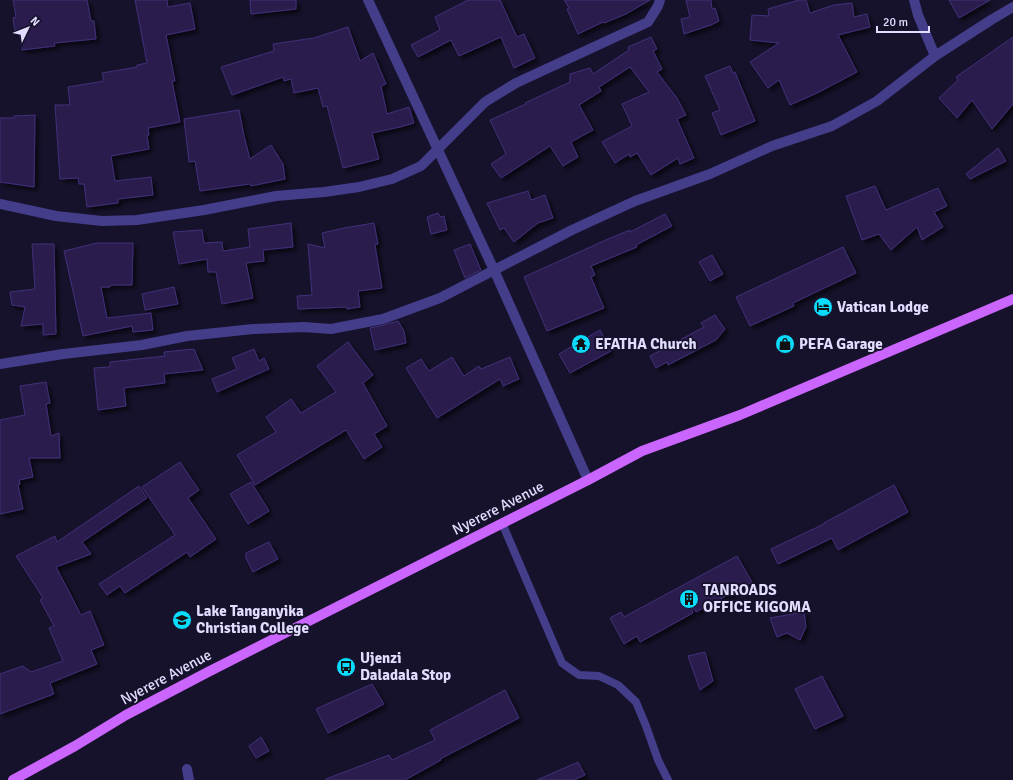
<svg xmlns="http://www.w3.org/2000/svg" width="1013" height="780" font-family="Signika,sans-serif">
	<defs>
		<filter id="shadow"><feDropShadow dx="3.5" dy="3.5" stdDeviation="2" flood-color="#0009"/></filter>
	</defs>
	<rect width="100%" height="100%" fill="#17122c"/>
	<path fill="#291e4d" stroke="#413079" filter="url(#shadow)" d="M13 0H87L91 21H94L96 39 54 43 55 46 22 50 19 31 15 32 13 18 16 17Z
		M135 0H167L168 7 190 3 195 29 166 35 175 81H172L180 122 148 128 149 135H147L149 149 111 156 115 181 151 177 153 195 118 199V203L87 207 84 184H79L78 178 60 179 55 105H70L68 87 104 81 102 73 137 67V65L147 63Z
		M250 0H296V9L251 14Z
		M468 0H500L517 37 524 34 535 58 514 68 501 37 459 56 451 40 418 57 411 45 440 30 435 17Z
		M564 0H650L626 14 604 23 603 22 578 34 567 9 569 8Z
		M686 0H711L712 9 715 8 719 21 711 25 684 34 681 19 690 17Z
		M799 0H806L810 13 834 5 852 3 854 17 867 14 870 27 838 35 857 72 817 93 790 105 779 80 768 88 750 62 779 43 750 40 752 15 769 16 768 9Z
		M949 0H990L959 18Z
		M348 27 360 61 373 53 386 84 381 86 387 114 409 107 414 123 400 127 372 133 379 159 343 168 327 106 323 107 318 88 294 93 291 79 284 81 283 77 232 95 221 67 274 51 273 44 314 38Z
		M651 37 657 49 653 51 662 69 657 72 677 98 686 115 677 119 694 158 680 164 678 158 651 175 637 153 630 157 629 154 615 163 602 142 632 126 622 104 649 92 630 67 599 87 601 91 579 105 593 130 571 142 578 157 563 166 550 146 501 178 491 164 506 154 490 120 526 104 525 103 570 82V74L590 68 593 74 629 50 628 47Z
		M1013 37V104L992 129 972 100 957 118 939 98 958 80 956 77Z
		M730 66 733 73 735 72 755 121 721 135 712 113 720 110 705 76Z
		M239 110 244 136 250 159 271 145 283 164 285 179 251 186 250 184 200 191 195 161 189 162 184 119Z
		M35 115 34 187 0 182V118H14V116Z
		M998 148 1006 161 970 179 966 174Z
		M875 186 886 210 938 188 947 206 934 212 943 227 922 240 917 227 891 250 879 234 862 240 846 196Z
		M528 191 531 200 545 195 553 218 538 223 514 242 504 228 500 230 487 203Z
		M438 213 440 217 444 216 447 230 431 234 427 217Z
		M665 214 672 226 636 245 637 247 591 266 595 275 591 277 604 308 547 331 524 277 608 239 630 230V232Z
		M291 223 293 247 263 250 264 261 246 263 253 298 222 304 216 272H208L207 259 179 264 173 232 202 230 204 243 222 242 223 251 250 247 248 229Z
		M374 223 378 244 375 245 382 288 358 291 360 307 347 309V307L298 309 297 296 312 295 308 244 325 248 322 233 344 228Z
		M97 243H133L132 285H111L110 287H101L107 318 151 313 153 330 133 332 132 326 83 336 64 251Z
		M32 244H54L56 334 43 335V324L21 326 25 307 12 305 10 292 35 289Z
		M470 244 481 270 465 278 454 250Z
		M843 247 856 273 793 303 794 306 750 326 736 297Z
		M712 255 723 274 710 281 699 262Z
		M174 287 178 304 145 310 142 294Z
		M715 315 725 329 716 340 668 365 667 362 656 368 650 356 704 327 701 323Z
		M398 321 404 331 406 343 375 350 370 328 384 325Z
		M600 330 611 351 570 373 559 354Z
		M348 342 373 375 363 383 387 426 374 434 382 447 364 459 346 430 255 485 237 455 276 432 266 417 291 399 301 413 336 392 317 366Z
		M194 349 203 370 164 374 165 383 124 388 126 406 98 410 94 368 110 367V362L165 356 164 352Z
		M254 349 259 361 264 358 269 369 217 392 212 379 237 369 232 358Z
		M452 357 464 376 479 366 481 369 510 357 519 379 503 386 500 379 437 418 406 368 421 359 429 371Z
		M46 382 50 403 46 404 51 436 59 433 60 458H29L33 477 19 480 20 484 18 485 23 509 0 514V420L25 415 20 386Z
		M180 462 199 490 188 498 216 539 190 557 187 552 125 593 120 586 107 595 99 584 175 535 142 487Z
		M251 482 269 511 248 524 230 494Z
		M894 485 908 512 838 550 832 538 778 564 771 549 824 524V523Z
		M139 486 147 498 82 542 91 554 56 567 81 615 90 611 104 645 91 650 97 664 50 683 54 694 0 714V674L23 666 31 672 63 661 49 628 54 626 40 600 43 598 16 556 55 536 57 542Z
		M269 542 278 559 253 572 246 558V553Z
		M737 556 752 582 696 612 690 603 693 613 640 642 637 636 624 644 610 618 621 612 624 617Z
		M804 612 806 627 800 640 787 633 777 637 770 618Z
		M705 652 713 681 700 690 688 656Z
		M822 676 843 716 815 729 795 689Z
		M372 684 384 704 328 733 316 709Z
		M505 690 519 718 440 759 441 760 405 780H326V779L389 755 392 760 435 740 430 730Z
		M261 737 269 751 256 758 249 746Z
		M578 762 585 775 574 780H537Z"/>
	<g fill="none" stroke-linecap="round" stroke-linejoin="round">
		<path stroke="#433d8a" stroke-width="8" d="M502 523 562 663 579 675 599 676 618 685 636 702 646 726 658 760 668 780"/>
		<path stroke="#433d8a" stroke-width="10" d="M368 0 494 270 588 480
			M914 0 918 15 935 56
			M0 204 56 216 102 221 137 220 204 210 276 196 324 192 359 187 392 179 421 166 485 102 516 83 648 22 658 6 660 0
			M0 364 63 354 142 345 187 336 253 329 304 327 331 329 383 319 440 298 572 230 635 201 710 174 772 146 832 126 877 101 935 56 991 20 1013 7
			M187 769 189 780"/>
		<path stroke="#ca65fd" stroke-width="10" d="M13 780 75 746 126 715 208 672 588 480 642 451 740 415 1013 299"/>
	</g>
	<defs>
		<g id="hotel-disc" transform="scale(1)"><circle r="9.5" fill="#0bdbfd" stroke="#17122c"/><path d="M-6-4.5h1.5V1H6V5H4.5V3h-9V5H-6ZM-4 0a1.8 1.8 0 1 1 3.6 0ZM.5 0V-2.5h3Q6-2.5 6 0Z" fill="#111"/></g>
		<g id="temple-disc" transform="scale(1)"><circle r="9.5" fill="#0bdbfd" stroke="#17122c"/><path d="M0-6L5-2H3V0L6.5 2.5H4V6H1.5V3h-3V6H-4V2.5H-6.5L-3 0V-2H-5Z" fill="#111"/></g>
		<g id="shop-disc" transform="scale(1)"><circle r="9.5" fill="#0bdbfd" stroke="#17122c"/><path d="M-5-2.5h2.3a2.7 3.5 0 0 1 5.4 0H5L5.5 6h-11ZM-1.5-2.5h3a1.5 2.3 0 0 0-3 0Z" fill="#111"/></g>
		<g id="building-disc" transform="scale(1)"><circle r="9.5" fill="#0bdbfd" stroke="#17122c"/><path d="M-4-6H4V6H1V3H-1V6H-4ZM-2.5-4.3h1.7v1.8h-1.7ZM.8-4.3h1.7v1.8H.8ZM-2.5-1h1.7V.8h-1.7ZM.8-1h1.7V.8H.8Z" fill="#111"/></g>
		<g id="school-disc" transform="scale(1)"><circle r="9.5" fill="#0bdbfd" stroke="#17122c"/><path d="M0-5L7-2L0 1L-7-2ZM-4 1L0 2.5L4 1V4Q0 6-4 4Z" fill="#111"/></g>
		<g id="bus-disc" transform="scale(1)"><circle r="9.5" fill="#0bdbfd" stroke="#17122c"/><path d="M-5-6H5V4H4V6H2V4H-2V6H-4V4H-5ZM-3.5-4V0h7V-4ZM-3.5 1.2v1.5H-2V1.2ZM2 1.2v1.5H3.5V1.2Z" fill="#111"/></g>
	</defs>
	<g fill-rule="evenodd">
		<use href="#hotel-disc" x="823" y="307"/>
		<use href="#temple-disc" x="581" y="344"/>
		<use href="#shop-disc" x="785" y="344"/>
		<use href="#building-disc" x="689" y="599"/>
		<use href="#school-disc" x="182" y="620"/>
		<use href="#bus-disc" x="346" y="667"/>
	</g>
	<g text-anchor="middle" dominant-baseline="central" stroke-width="3.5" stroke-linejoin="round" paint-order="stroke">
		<g font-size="15" font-weight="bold" fill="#e2ddff" stroke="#17122c" text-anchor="start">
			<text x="837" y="307">Vatican Lodge</text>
			<text x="595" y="344">EFATHA Church</text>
			<text x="799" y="344">PEFA Garage</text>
			<text x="703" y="590">TANROADS<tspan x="703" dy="17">OFFICE KIGOMA</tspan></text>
			<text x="196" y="611">Lake Tanganyika<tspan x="196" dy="17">Christian College</tspan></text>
			<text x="360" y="658">Ujenzi<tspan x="360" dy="17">Daladala Stop</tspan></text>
		</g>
		<g font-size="15" fill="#e2ddff" stroke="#17122c">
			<text transform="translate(498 508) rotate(-27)">Nyerere Avenue</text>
			<text transform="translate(166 677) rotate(-28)">Nyerere Avenue</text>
		</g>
	</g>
	<g transform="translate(28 28) rotate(47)" stroke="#17122c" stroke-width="3" paint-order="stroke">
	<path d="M0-3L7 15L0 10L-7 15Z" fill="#e2ddff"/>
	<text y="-6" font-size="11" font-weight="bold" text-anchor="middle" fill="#e2ddff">N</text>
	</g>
	<path d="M877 26v6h52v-6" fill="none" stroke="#e2ddff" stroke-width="2"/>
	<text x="883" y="26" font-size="12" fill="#e2ddff" stroke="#17122c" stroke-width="3" paint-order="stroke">20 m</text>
</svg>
